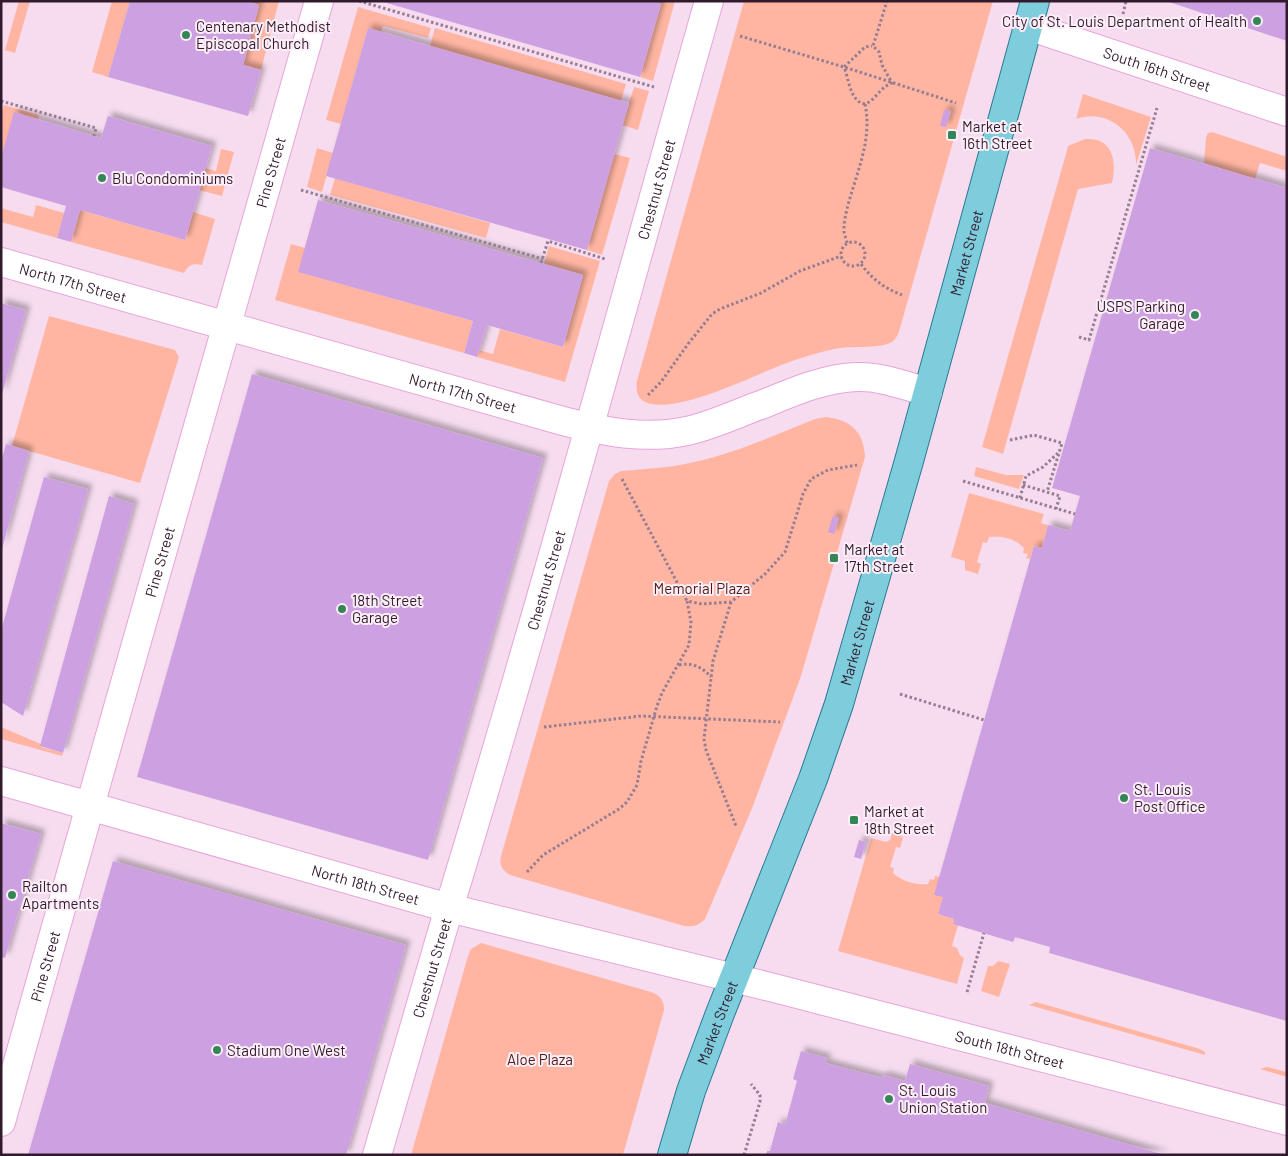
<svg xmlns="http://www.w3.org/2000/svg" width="1288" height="1156" font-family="Barlow,sans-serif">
	<defs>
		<filter id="shadow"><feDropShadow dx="4.5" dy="-4.5" stdDeviation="2.5" flood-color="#0004"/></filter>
	</defs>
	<rect width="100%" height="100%" fill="#f7dcf0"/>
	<path fill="#ffb5a1" d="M19 1H30L15 53 5 50Z
		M112 1H130L108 77 92 72Z
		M248 1H279L261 70 243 65 259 5Z
		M653 1H675L653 81 640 77 661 4Z
		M744 1H993L900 328C899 332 897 338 893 341 884 349 853 346 840 348 833 349 825 351 818 353 803 357 788 362 774 368 753 376 628 438 637 381Z
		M358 7 431 28 428 38 383 26 381 32 368 28 341 124 326 120Z
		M435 28 626 84 621 101 430 46Z
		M634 87 649 91 638 130 622 125Z
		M1083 94 1151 117 1136 165C1137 133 1108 108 1076 119Z
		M4 105 39 115 38 119 1 158V115Z
		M1212 132 1287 157V171L1260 163 1255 179 1204 163 1206 138 1208 133Z
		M1085 139C1113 137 1117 161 1112 183L1078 189 1003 454 982 447 1066 154 1068 146Z
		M317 148 333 153 322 192 307 187Z
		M221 149 234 152 222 196 199 190 205 168 216 171Z
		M614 154 630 158 602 255 587 250Z
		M335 178 490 223 486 238 330 195Z
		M36 205 64 213 57 238 1 222V208L33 217Z
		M80 210 185 240 193 212 215 219 202 265C192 263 189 265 184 273L71 242Z
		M291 244 305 248 299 272 473 321 464 353 275 300Z
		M549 246 600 261 565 382 477 357 479 350 493 354 500 329 563 347 583 275 544 264Z
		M49 316 175 350 179 357 140 483 12 446Z
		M826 417C850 420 864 431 865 457L801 676 753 806 705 919C698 926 693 927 684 926L510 875C502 870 499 865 501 856L609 481 615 474 621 471C645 469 670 468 694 462 736 453 775 435 815 419Z
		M976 467 1006 475H1024L1019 489 974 476Z
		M969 493 1044 514 1041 523 1048 525 1042 548 1034 546 1030 559 1026 558 1028 554 1023 553 1024 548C1014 538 1003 536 989 537L987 543 983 542 977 562 981 564 978 574 965 570V561L951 557Z
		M1 727 41 744V747L63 753 62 756 1 739Z
		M892 833 903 837 900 848 896 847 890 867 894 868 893 873C903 882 915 885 928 884L930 879 934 880 935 876 940 877 943 897 938 914 954 919 953 924 958 925 952 946 957 948 960 955 964 958 957 984 838 951 871 838 886 842 890 840Z
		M481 943 651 992C661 996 664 1000 664 1010L623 1155H411L468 956 471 949Z
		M998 961 1010 964 999 997 981 991 988 966H993Z
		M1036 1002 1200 1049 1205 1052V1055L1029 1005Z
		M1267 1067 1287 1072V1077L1260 1069Z"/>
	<path fill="#cda1e1" filter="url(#shadow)" d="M130 1H248L259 5 243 65 261 70 248 116 108 77Z
		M380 1H653L661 4 640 77Z
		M1287 1V41L1169 2V1Z
		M368 28 629 103 587 250 326 176Z
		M944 110 951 111 946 127 940 126Z
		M14 112 101 138 108 116 212 146 185 240 80 210 71 242 57 238 66 206 1 187V158Z
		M1150 148 1287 188V1021L1049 953 1050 947 1015 937 1013 942 953 924 954 919 938 914 943 897 934 895 1034 546 1042 548 1048 525 1070 531 1080 496 1052 488Z
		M318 200 583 275 563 347 487 325 477 357 464 353 473 321 298 272Z
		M1 303 26 310 2 394H1Z
		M252 374 543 458 428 860 137 777Z
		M6 444 29 451 2 549 1 462Z
		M44 477 88 489 23 716 1 702V631Z
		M109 496 134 504 63 753 40 746Z
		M833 516 839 518 834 534 828 532Z
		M1 823 41 834 5 958 1 957Z
		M859 840 866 842 861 859 854 857Z
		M113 861 406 945 346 1155H28Z
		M801 1051 827 1058 825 1063 882 1078 883 1075 905 1081 910 1064 989 1086 985 1103 1165 1155H766L767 1151H770L778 1122 785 1125 797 1081 793 1079Z"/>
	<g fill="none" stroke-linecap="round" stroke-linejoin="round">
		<g stroke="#e7a5d7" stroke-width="30">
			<g id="street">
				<path id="s1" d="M1028 26 1287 112"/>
				<path id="s2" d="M1 262 563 421C604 432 645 440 687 431 714 425 740 412 766 403 795 391 825 378 857 377 881 376 905 386 928 392"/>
				<path id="s3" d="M1 1122 90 806"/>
				<path id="s4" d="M377 1155 449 908"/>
			</g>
		</g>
		<g stroke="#e7a5d7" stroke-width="30">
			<g id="secondary">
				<path id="s5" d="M1 781 449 908 774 988 1287 1121"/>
				<path id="s6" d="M90 806 319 1"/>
				<path id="s7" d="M449 908C541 608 623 304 709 1"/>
			</g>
		</g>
		<g stroke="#2b7991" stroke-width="30">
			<g id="primary">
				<path id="s8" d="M672 1155 691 1091 719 1016 813 779 839 704 909 461 1035 1"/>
			</g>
		</g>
		<path stroke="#977d91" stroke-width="3" stroke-dasharray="2.5 2.5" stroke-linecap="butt" d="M359 1 654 87
			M1123 14 1126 1
			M740 36 844 67 956 103
			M1 101 96 128 94 136
			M865 104C850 102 849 79 844 67L865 47 872 46
			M301 190 543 259
			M841 254a12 12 0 1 1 24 0a12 12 0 1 1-24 0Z
			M847 243 844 232V224C850 184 874 146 865 104 876 100 880 87 892 83L882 65 879 52 873 46 887 1
			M541 263 548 241 605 259
			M861 264C872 279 884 288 902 295
			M1079 337 1089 340 1157 108
			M648 395 661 382 688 344 712 314 720 309 761 293 800 271 841 256
			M1010 440 1034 435 1062 443 1047 492
			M622 479 687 601
			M963 481 1075 514
			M1023 485 1060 496 1056 509
			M1020 498 1026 476 1043 467 1058 453
			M731 602 713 661 704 739 706 750 736 826
			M679 665C692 662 702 667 711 677
			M900 694 984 720
			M544 727 641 716 780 722
			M527 872 543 855 619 809 627 802 637 785 641 761 657 706 662 693 689 645 691 622 687 601 702 604 731 602 765 574 785 552 803 494 811 479 828 470 857 465
			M967 992 984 933
			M744 1155 760 1102V1095L751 1084"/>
		<use href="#street" stroke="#fff" stroke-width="28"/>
		<use href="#secondary" stroke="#fff" stroke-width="28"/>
		<use href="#primary" stroke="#7dcddd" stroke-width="28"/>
	</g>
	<g fill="#348657" stroke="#fceef8" stroke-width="2">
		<circle cx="1257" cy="21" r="5"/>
		<circle cx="186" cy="35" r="5"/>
		<rect x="947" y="130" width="10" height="10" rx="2.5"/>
		<circle cx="102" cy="178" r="5"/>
		<circle cx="1195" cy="315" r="5"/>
		<rect x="829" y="553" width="10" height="10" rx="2.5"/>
		<circle cx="342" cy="609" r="5"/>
		<circle cx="1124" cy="798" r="5"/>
		<rect x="849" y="815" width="10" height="10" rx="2.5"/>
		<circle cx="12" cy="895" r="5"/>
		<circle cx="217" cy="1050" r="5"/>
		<circle cx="889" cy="1099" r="5"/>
	</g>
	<g text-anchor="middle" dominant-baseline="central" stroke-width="4" stroke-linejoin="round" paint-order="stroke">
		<g font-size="15" fill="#321a2d" stroke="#fceef8" text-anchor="start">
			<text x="1247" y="21" text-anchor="end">City of St. Louis Department of Health</text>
			<text x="196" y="26">Centenary Methodist<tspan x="196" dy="17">Episcopal Church</tspan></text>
			<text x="962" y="126">Market at<tspan x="962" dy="17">16th Street</tspan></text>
			<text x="112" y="178">Blu Condominiums</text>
			<text x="1185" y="306" text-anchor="end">USPS Parking<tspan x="1185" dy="17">Garage</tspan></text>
			<text x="844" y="549">Market at<tspan x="844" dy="17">17th Street</tspan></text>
			<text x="352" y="600">18th Street<tspan x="352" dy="17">Garage</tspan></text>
			<text x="1134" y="789">St. Louis<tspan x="1134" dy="17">Post Office</tspan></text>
			<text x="864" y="811">Market at<tspan x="864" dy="17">18th Street</tspan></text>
			<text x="22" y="886">Railton<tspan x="22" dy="17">Apartments</tspan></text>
			<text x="227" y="1050">Stadium One West</text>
			<text x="899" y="1090">St. Louis<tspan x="899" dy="17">Union Station</tspan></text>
		</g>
		<g font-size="15" fill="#321a2d" stroke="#fceef8">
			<text stroke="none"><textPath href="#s1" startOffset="136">South 16th Street</textPath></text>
			<text stroke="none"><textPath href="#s6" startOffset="659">Pine Street</textPath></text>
			<text stroke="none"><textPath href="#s7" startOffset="748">Chestnut Street</textPath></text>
			<text stroke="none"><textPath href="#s8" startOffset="950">Market Street</textPath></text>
			<text stroke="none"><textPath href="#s2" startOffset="75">North 17th Street</textPath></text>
			<text stroke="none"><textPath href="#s2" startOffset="480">North 17th Street</textPath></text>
			<text stroke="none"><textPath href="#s6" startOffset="254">Pine Street</textPath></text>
			<text stroke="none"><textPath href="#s7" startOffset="342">Chestnut Street</textPath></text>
			<text stroke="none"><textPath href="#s8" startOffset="545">Market Street</textPath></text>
			<text stroke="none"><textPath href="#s5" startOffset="379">North 18th Street</textPath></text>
			<text stroke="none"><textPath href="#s3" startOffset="162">Pine Street</textPath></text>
			<text stroke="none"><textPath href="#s4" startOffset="195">Chestnut Street</textPath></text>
			<text stroke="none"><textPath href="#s8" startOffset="140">Market Street</textPath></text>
			<text stroke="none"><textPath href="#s5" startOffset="1044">South 18th Street</textPath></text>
		</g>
		<g font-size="15" fill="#4f1d10" stroke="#fceef8">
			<text x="702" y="588">Memorial Plaza</text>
			<text x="540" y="1059">Aloe Plaza</text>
		</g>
	</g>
	<rect width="1288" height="1156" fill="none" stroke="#321a2d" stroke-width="5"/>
</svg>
